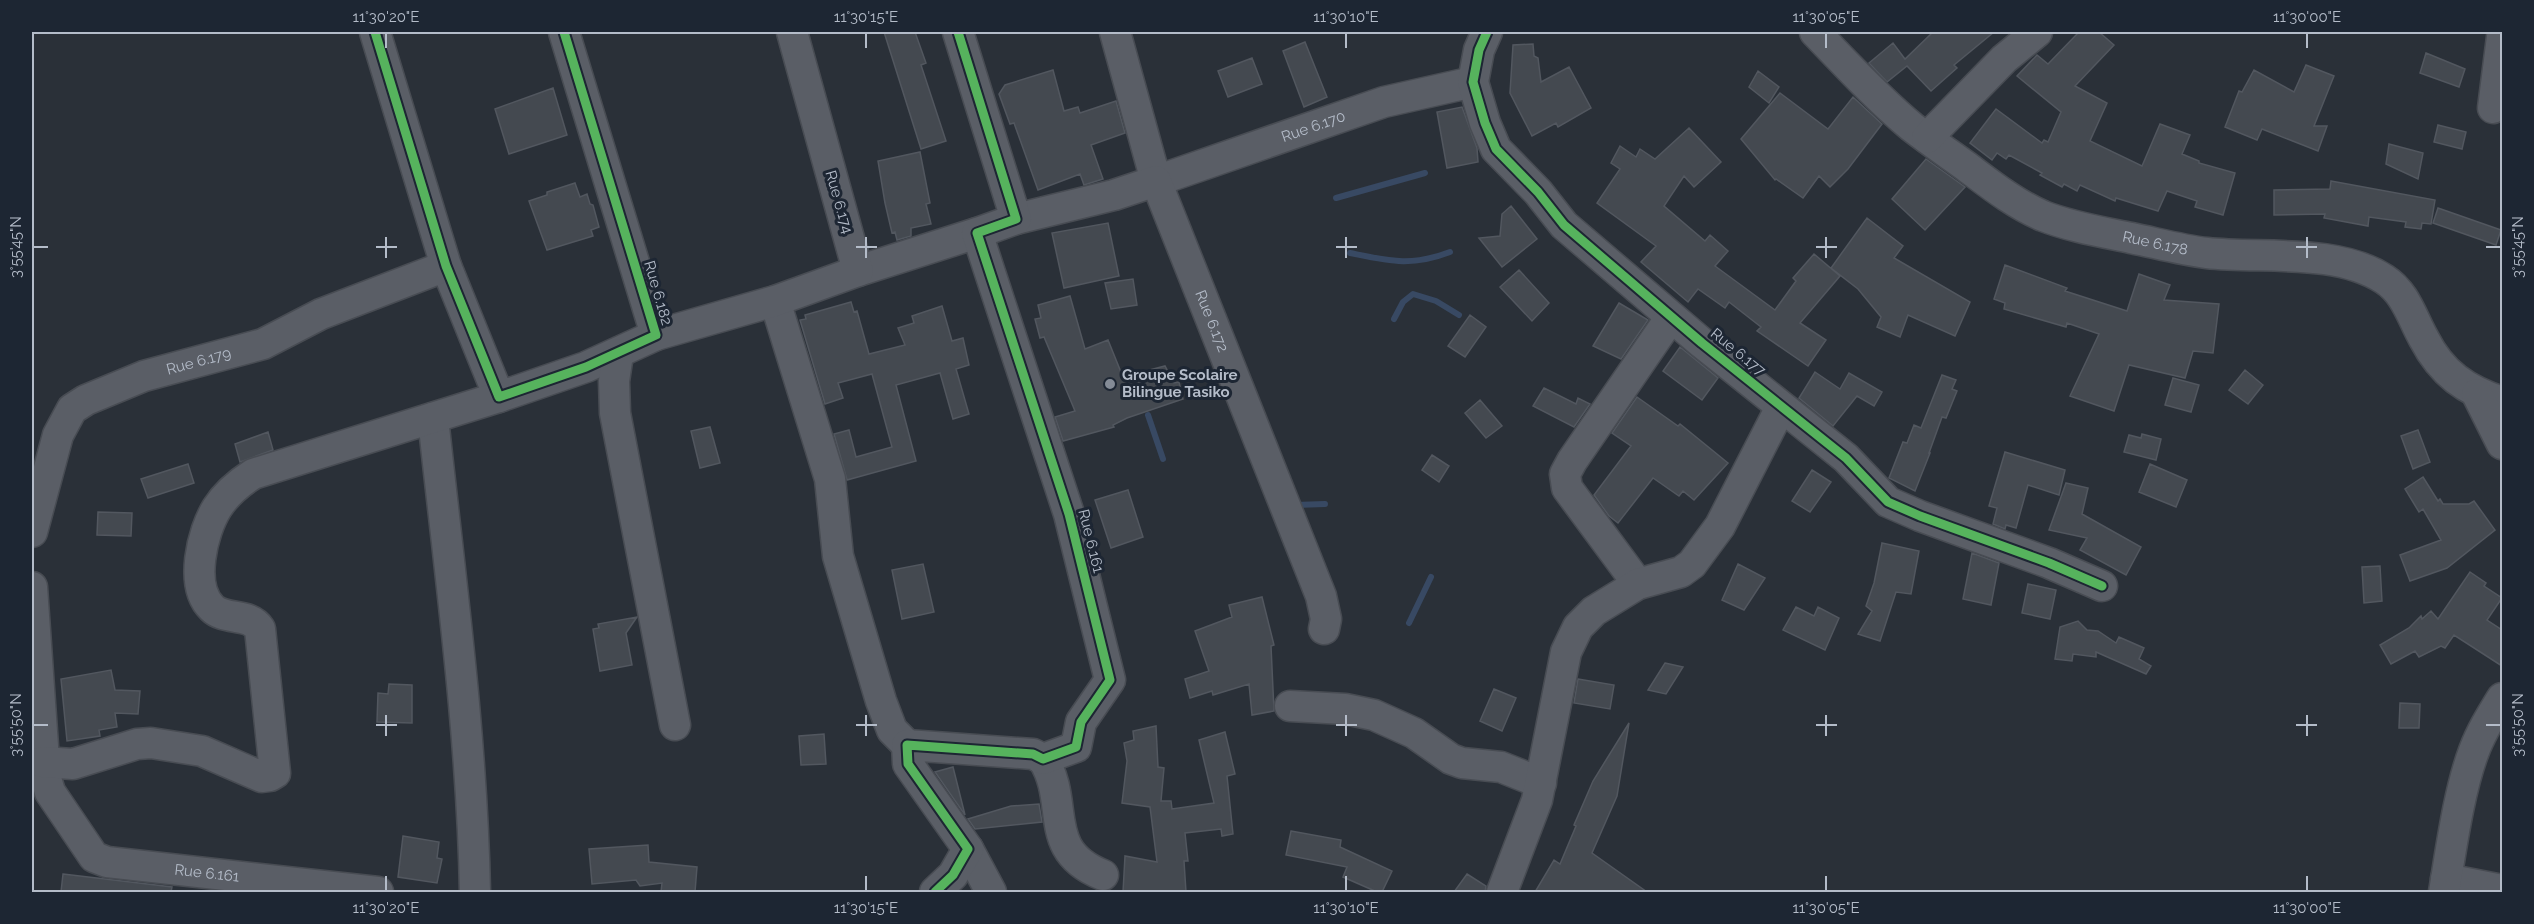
<svg xmlns="http://www.w3.org/2000/svg" width="2534" height="924" font-family="Raleway,sans-serif">
	<rect width="100%" height="100%" fill="#2a3038"/>
	<g fill="none" stroke-linecap="round" stroke-linejoin="round">
		<path stroke="#384963" stroke-width="6" d="M1336 198 1425 173
			M1350 253C1389 261 1411 267 1450 252
			M1394 319 1403 302 1413 294 1436 301 1459 315
			M1148 415 1163 459
			M1295 505 1325 504
			M1409 623 1431 577"/>
	</g>
	<path fill="#444950" stroke="#52575f" stroke-width="1.5" d="M884 32H915L926 63 921 65 946 141 921 149Z
		M1933 32H1994L1954 65 1957 68 1931 91 1907 66 1887 82 1869 63 1893 43 1905 59Z
		M2079 32H2099L2114 45 2075 86 2107 103 2090 141 2142 166 2160 124 2190 135 2182 154 2199 161V163L2235 173 2223 215 2195 207 2197 201 2167 191 2158 211 2116 198 2115 201 2080 185 2077 191 2064 184 2062 187 2040 175 2042 173 2009 155 2006 159 1997 153 1992 160 1970 143 1996 109 2042 143 2044 140 2048 142 2061 112 2017 76 2037 55 2048 64Z
		M1305 42 1327 97 1304 107 1283 51Z
		M1533 44 1534 56 1538 58 1541 82 1569 67 1591 108 1558 127 1556 123 1532 136 1510 93 1513 45Z
		M2426 53 2465 69 2459 87 2420 73Z
		M1252 58 1262 84 1228 97 1218 71Z
		M2306 65 2334 76 2314 126H2327L2318 151 2262 129 2257 140 2225 127 2239 91 2242 92 2254 70 2294 92Z
		M1053 70 1064 111 1078 107 1080 113 1116 101 1125 133 1091 145 1103 179 1084 185 1080 174 1038 190 1014 123 1010 124 999 94 1005 85Z
		M1758 71 1779 87 1769 103 1749 87Z
		M553 88 567 135 509 154 495 109Z
		M1780 93 1828 129 1853 97 1882 124 1848 169 1830 187 1819 176 1803 198 1776 179 1775 180 1741 139Z
		M1462 107 1477 148 1478 162 1447 168 1437 112Z
		M2438 125 2466 132 2462 149 2434 142Z
		M1689 128 1721 162 1694 187 1684 176 1664 206 1705 241 1710 235 1728 251 1715 266 1775 310 1796 281 1793 278 1814 254 1840 276 1800 323 1826 340 1808 366 1757 331 1761 327 1729 302 1725 308 1698 289 1688 302 1641 262 1656 246 1597 203 1620 169 1611 163 1620 146 1636 157 1640 149 1655 159Z
		M2389 144 2423 153 2418 179 2386 164Z
		M920 152 930 203 926 204 931 224 911 228V236L897 240 895 232 892 233 885 203 878 161Z
		M1926 159 1965 187 1925 230 1892 199Z
		M2331 181 2435 200 2431 224 2422 223 2421 229 2405 227 2406 222 2369 217 2368 226 2324 218 2325 214 2274 215V190L2330 189Z
		M575 183 580 197 587 194 590 204 593 205 599 227 591 230 593 236 547 250 529 201 547 195V192Z
		M1511 206 1537 239 1502 267 1479 238 1500 236 1502 214Z
		M2438 208 2501 230 2496 245 2433 223Z
		M1867 218 1903 246 1894 258 1970 302 1955 336 1908 315 1900 337 1877 327 1881 317 1858 289 1831 268Z
		M1108 223 1119 276 1064 288 1052 233Z
		M2005 265 2067 288 2065 291 2127 311 2139 274 2170 285 2164 300 2219 304 2213 353 2193 351 2185 378 2129 365 2114 411 2070 396 2099 334 2067 323 2066 327 2004 309 2005 303 1994 299Z
		M1519 270 1549 303 1532 321 1500 287Z
		M1133 279 1137 305 1111 309 1105 283Z
		M1070 296 1085 349 1108 340 1123 377 1165 366 1174 383 1179 382 1183 399 1127 418 1113 425 1114 427 1063 441 1055 417 1075 411 1044 337 1040 338 1035 319 1041 318 1038 305Z
		M851 302 854 312 857 311 869 354 905 345 898 328 914 323 912 316 942 306 952 341 963 338 969 365 956 369 969 414 953 419 940 373 896 385 916 461 847 480 834 434 849 430 856 457 892 447 872 374 838 383 843 398 825 404 800 320 806 319 805 315Z
		M1619 303 1648 320 1621 359 1593 346Z
		M1470 315 1486 327 1465 357 1448 346Z
		M1680 347 1718 378 1702 400 1663 371Z
		M2245 370 2263 385 2248 404 2229 390Z
		M1815 372 1840 389 1849 373 1882 392 1874 406 1857 396 1833 426 1799 398Z
		M1942 375 1956 380 1952 389 1957 391 1946 418 1942 417 1929 453H1930L1915 491 1889 478 1903 442 1907 443 1914 425 1921 428Z
		M2173 378 2199 385 2191 412 2165 405Z
		M1544 388 1576 404 1578 398 1590 404 1574 427 1533 406Z
		M1637 397 1678 426 1680 424 1728 463 1694 500 1683 491 1679 496 1653 478 1618 523 1609 516 1594 495 1631 446 1612 433Z
		M1480 400 1502 426 1486 438 1465 413Z
		M710 427 720 463 700 468 691 431Z
		M2418 430 2430 462 2413 469 2401 436Z
		M268 432 273 450 240 462 235 444Z
		M2142 434 2161 439 2156 460 2124 452 2129 435 2141 438Z
		M2005 452 2065 470 2059 495 2028 485 2016 528 2006 525 2005 529 1993 524 1997 508 1989 506Z
		M1432 455 1449 466 1439 482 1422 470Z
		M188 464 194 483 148 498 141 479Z
		M2150 464 2187 480 2176 507 2139 492Z
		M1812 470 1831 482 1810 512 1792 501Z
		M2423 477 2438 501 2440 499 2443 504H2469L2474 501 2495 530 2447 568 2410 581 2400 555 2441 540 2423 509 2419 512 2405 489Z
		M2066 483 2088 488 2082 514 2141 547 2126 575 2080 550 2087 538 2049 530Z
		M1128 490 1143 537 1111 548 1095 500Z
		M98 512 132 513 131 536 97 535Z
		M1882 543 1919 551 1911 594 1896 592 1880 641 1858 634 1872 611 1866 606 1874 583Z
		M1972 553 1999 563 1991 605 1963 599Z
		M923 564 934 612 902 619 892 570Z
		M1738 564 1765 578 1744 610 1722 600Z
		M2380 566 2382 601 2364 603 2362 567Z
		M2470 572 2486 583 2484 586 2502 598 2487 620 2502 630V666L2454 635 2445 648 2441 646 2419 657 2415 651 2391 664 2380 645 2409 628 2421 616 2422 619 2431 611 2438 619Z
		M2028 584 2056 590 2050 619 2022 613Z
		M1262 597 1274 645 1271 646 1274 711 1252 715 1249 684 1213 695 1212 691 1190 698 1185 679 1209 671 1195 631 1232 617 1229 605Z
		M1796 607 1814 616 1818 607 1839 618 1825 650 1783 630Z
		M637 617 626 633 632 665 600 671 593 629 599 628 598 624Z
		M2078 621 2087 630 2098 631 2116 643 2119 637 2144 648 2139 659 2151 666 2146 674 2096 652V657L2073 654 2072 661 2055 659 2060 627Z
		M1665 663 1683 667 1666 694 1648 690Z
		M111 670 115 690 140 691 138 714 115 713 117 727 99 730 100 736 67 741 61 679Z
		M1578 679 1614 685 1610 709 1574 703Z
		M389 684 412 685V723L377 722 378 693 388 694Z
		M1494 689 1516 698 1502 731 1480 721Z
		M2400 703 2420 704 2419 728H2399Z
		M1629 723 1617 796 1592 853 1647 892H1535L1554 860 1560 864 1576 826 1574 825 1593 781Z
		M1156 726 1158 767 1164 768 1161 801H1171L1172 809 1214 803 1199 740 1225 732 1235 774 1227 776 1233 834 1222 836 1221 829 1185 833 1188 861H1184L1186 892H1123L1125 856 1157 862 1150 807 1122 803 1127 761 1124 743 1134 740 1133 731Z
		M824 734 826 764 801 765 799 736Z
		M953 767 965 815 935 772Z
		M1039 804 1042 822 975 829 968 819 1011 806Z
		M1291 831 1341 840 1340 847 1392 871 1382 892H1377L1343 877 1347 867 1286 855Z
		M403 836 439 842 437 858 442 859 437 883 398 877Z
		M648 845 649 862 697 867 695 892H661L662 883 640 886 636 880 592 884 589 849Z
		M63 874 172 887 171 892H61Z
		M1467 874 1486 886 1485 892H1454Z"/>
	<g fill="none" stroke-linecap="round" stroke-linejoin="round">
		<g stroke="#484c53" stroke-width="33">
			<g id="minor">
				<path d="M375 32 446 266 499 397 586 367 656 335 564 32"/>
				<path id="s1" d="M1115 32 1156 181 1384 102 1473 82"/>
				<path d="M1487 32 1479 50 1473 82 1485 123 1496 149 1538 192 1564 225 1702 343 1846 458 1888 502 1920 516 2049 563 2102 586"/>
				<path id="s2" d="M1815 32C1846 64 1877 98 1912 127 1930 141 1949 154 1967 167 1991 185 2015 204 2043 216 2071 227 2102 232 2131 238 2156 243 2181 250 2207 253 2262 259 2336 248 2384 279 2406 293 2412 318 2424 339 2442 374 2466 390 2502 402"/>
				<path d="M2493 108 2502 37"/>
				<path d="M1927 138 2004 59 2037 32"/>
				<path id="s3" d="M1016 219 1114 195 1156 181 1321 596 1326 619 1324 629"/>
				<path d="M858 271 977 233"/>
				<path d="M775 301 830 479 838 556 881 701 892 730 907 745"/>
				<path d="M656 335 775 301 858 271 792 32"/>
				<path d="M618 354 614 381 615 413 675 725"/>
				<path d="M2477 394 2502 444"/>
				<path d="M433 418C450 576 472 734 475 892"/>
				<path id="s4" d="M32 532 58 435 72 409 86 400 144 376 263 344 321 314 446 266"/>
				<path d="M1638 584 1567 488 1565 474 1572 461 1671 317"/>
				<path id="s5" d="M32 587 45 775 50 792 94 857 107 862 378 892"/>
				<path d="M1290 706 1345 709 1374 715 1414 733 1451 759 1462 763 1501 767 1541 783"/>
				<path d="M1043 759C1071 804 1040 850 1103 875"/>
				<path d="M42 762 73 764 137 744 151 743 202 751 262 777 270 776 275 773 260 629C249 612 225 621 212 608 189 586 202 532 217 508 226 494 239 483 253 474L499 397"/>
				<path d="M968 849 991 892"/>
				<path d="M2446 879 2502 890"/>
				<path d="M935 892 953 875 968 849 908 764 907 745 1033 754 1043 759 1076 747 1081 722 1110 680 1069 514 977 233 1016 219 958 32"/>
				<path d="M1502 892 1537 800 1566 652 1578 627 1594 611 1638 584 1681 572 1692 564 1720 526 1781 407"/>
				<path d="M2444 892C2451 850 2459 790 2474 751 2481 732 2491 716 2502 698"/>
			</g>
		</g>
		<use href="#minor" stroke="#5a5e66" stroke-width="30"/>
		<g stroke="#1d2633" stroke-width="13">
			<path id="cycleway" d="M375 32 446 266 499 397 586 367 656 335 564 32
				M1487 32 1479 50 1473 82 1485 123 1496 149 1538 192 1564 225 1702 343 1846 458 1888 502 1920 516 2049 563 2102 586
				M935 892 953 875 968 849 908 764 907 745 1033 754 1043 759 1076 747 1081 722 1110 680 1069 514 977 233 1016 219 958 32"/>
		</g>
		<use href="#cycleway" stroke="#56b35d" stroke-width="9"/>
	</g>
	<path fill="none" stroke="#b4bcc9" stroke-width="2" d="M386 33V48M866 33V48M1346 33V48M1826 33V48M2307 33V48M386 237V258M866 237V258M1346 237V258M1826 237V258M2307 237V258M33 247H48M376 247H397M856 247H877M1336 247H1357M1816 247H1837M2296 247H2317M2486 247H2501M386 715V736M866 715V736M1346 715V736M1826 715V736M2307 715V736M33 725H48M376 725H397M856 725H877M1336 725H1357M1816 725H1837M2296 725H2317M2486 725H2501M386 876V891M866 876V891M1346 876V891M1826 876V891M2307 876V891"/>
	<circle fill="#848b96" stroke="#1d2633" stroke-width="2" cx="1110" cy="384" r="6"/>
	<g text-anchor="middle" dominant-baseline="central" stroke-width="6" stroke-linejoin="round" paint-order="stroke">
		<g font-size="15" fill="#b4bcc9" stroke="#1d2633">
			<text stroke="none"><textPath href="#s1" startOffset="321">Rue 6.170</textPath></text>
			<text transform="translate(839 202) rotate(74)">Rue 6.174</text>
			<text stroke="none"><textPath href="#s2" startOffset="410">Rue 6.178</textPath></text>
			<text transform="translate(658 293) rotate(74)">Rue 6.182</text>
			<text stroke="none"><textPath href="#s3" startOffset="296">Rue 6.172</textPath></text>
			<text transform="translate(1738 352) rotate(39)">Rue 6.177</text>
			<text stroke="none"><textPath href="#s4" startOffset="266">Rue 6.179</textPath></text>
			<text transform="translate(1091 541) rotate(76)">Rue 6.161</text>
			<text stroke="none"><textPath href="#s5" startOffset="399">Rue 6.161</textPath></text>
		</g>
		<g font-size="15" font-weight="bold" fill="#b4bcc9" stroke="#1d2633" text-anchor="start">
			<text x="1122" y="375">Groupe Scolaire<tspan x="1122" dy="17">Bilingue Tasiko</tspan></text>
		</g>
	</g>
	<rect width="2534" height="924" fill="none" stroke="#1d2633" stroke-width="66"/>
	<rect x="33" y="33" width="2468" height="858" fill="none" stroke="#b4bcc9" stroke-width="2"/>
	<g font-size="15" text-anchor="middle" fill="#b4bcc9">
		<text x="386" y="22">11°30'20"E</text>
		<text x="866" y="22">11°30'15"E</text>
		<text x="1346" y="22">11°30'10"E</text>
		<text x="1826" y="22">11°30'05"E</text>
		<text x="2307" y="22">11°30'00"E</text>
		<text transform="translate(2518 247) rotate(-90)" y="5">3°55'45"N</text>
		<text transform="translate(16 247) rotate(-90)" y="5">3°55'45"N</text>
		<text transform="translate(2518 725) rotate(-90)" y="5">3°55'50"N</text>
		<text transform="translate(16 725) rotate(-90)" y="5">3°55'50"N</text>
		<text x="386" y="913">11°30'20"E</text>
		<text x="866" y="913">11°30'15"E</text>
		<text x="1346" y="913">11°30'10"E</text>
		<text x="1826" y="913">11°30'05"E</text>
		<text x="2307" y="913">11°30'00"E</text>
	</g>
</svg>
